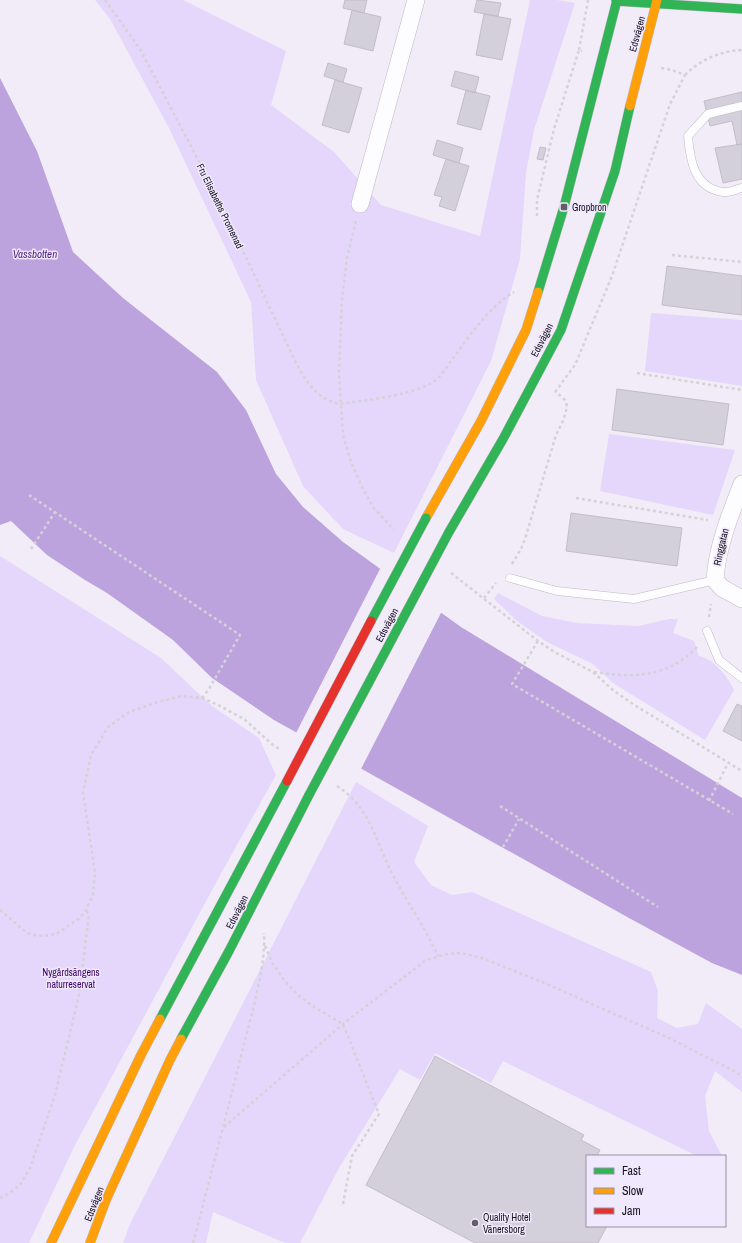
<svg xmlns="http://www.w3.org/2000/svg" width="742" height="1243" font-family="'Archivo Narrow',sans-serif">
	<rect width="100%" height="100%" fill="#f1ecf7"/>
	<path fill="#e5d7fb" d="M95 0H183L286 51 271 105 334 152 381 205 480 236 530 0H557L575 3 534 130 526 173 520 259 491 361 394 553 343 529 303 486 256 380 251 302 169 128 110 19Z
		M651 313 742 320V386L645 371Z
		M609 434 735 450 713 515 600 491Z
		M0 556 161 658 212 706 259 738 276 775 218 879 74 1147 29 1243H0Z
		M498 593 542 616 577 623 638 626 669 619H678L673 633 694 641 699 656C714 659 728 677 734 690L705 740 613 683 593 664 547 642 517 621 494 599Z
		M356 782 428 826 414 862 431 885 452 895 472 892 651 972 658 991 657 1018 677 1028 698 1024 706 1003 742 1029V1092L715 1071 705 1096 709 1131 722 1156H697L503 1061 491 1083 435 1053 420 1080 400 1069 339 1168 300 1243H285L213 1212 206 1243H123L130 1224Z"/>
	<path fill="#bca3de" d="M0 78 37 151 73 252 123 298 217 372 246 410 276 474 303 507 343 542 461 627 742 798V975L712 963 629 918 274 720 212 678 173 640 107 593 85 580 47 555 11 521 0 525Z"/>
	<path fill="#f1ecf7" d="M381 567 442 611 360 771 295 735Z"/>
	<path fill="#d4d0db" stroke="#c2bdc8" d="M345 0H367L364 13 343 8Z
		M477 0 501 3 498 16 474 12Z
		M352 10 381 17 373 51 344 44Z
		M484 14 511 19 502 60 476 55Z
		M328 63 347 69 343 82 324 76Z
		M455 71 479 77 475 93 451 86Z
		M335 80 362 88 349 133 322 125Z
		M466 90 490 96 481 130 457 124Z
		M742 92V144L737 145 732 121 710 126 704 101Z
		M437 140 463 148 459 163 433 155Z
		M742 144V179L723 183 715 148Z
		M540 147 546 148 543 160 537 159Z
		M446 159 469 166 455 211 439 206 442 197 434 195Z
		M667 266 742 276V315L662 305Z
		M617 389 729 404 723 445 612 430Z
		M571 513 682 528 677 566 566 551Z
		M737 704 742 706V741L723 731Z
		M435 1056 584 1135 581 1140 600 1150 597 1156H587V1226H607L598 1243H475L366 1185Z"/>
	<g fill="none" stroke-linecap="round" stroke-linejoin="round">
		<g stroke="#bfbac5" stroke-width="9">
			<path id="lane" d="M742 106 708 114 688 136C690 160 694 188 723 192 729 193 737 189 742 188
				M510 578 557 591 634 599 715 580
				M707 631 719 660 742 678"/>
		</g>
		<g stroke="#bfbac5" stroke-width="18">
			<path id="street" d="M360 204 416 0
				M742 484C730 515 717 547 715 580L722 588 742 599"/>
		</g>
		<g stroke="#bfbac5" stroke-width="10">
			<path id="fast" d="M616 1 742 9
				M538 292 564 207 617 0
				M449 532 503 439 561 330 615 171 630 106
				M160 1019 287 781
				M181 1039 229 951 309 795"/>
		</g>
		<g stroke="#bfbac5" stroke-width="10">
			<path id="slow" d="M630 106 657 0
				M426 518 481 421 526 330 538 292
				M51 1243 141 1055 160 1019
				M90 1243 106 1200 170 1060 181 1039"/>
		</g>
		<path stroke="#d4d2d7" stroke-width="2.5" stroke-dasharray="3 3" stroke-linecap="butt" d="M105 0 140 49 215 192 296 363C306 381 317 400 340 404 365 400 422 395 439 377 445 371 449 363 454 357 471 334 489 307 514 292
			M579 50 588 0
			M685 75C700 60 720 51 742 50
			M537 216V200L554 129 579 50 582 51
			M356 221 347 257 342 300 339 372 343 435 351 462 363 489 373 507 394 530
			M672 255 742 262
			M637 373 742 390
			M555 392 575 365 612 276 670 104 685 75 672 70 661 68
			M29 495 240 635 209 689 202 698
			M576 498 708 520
			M31 549 55 512
			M512 564 521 549 525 539 556 435 564 419 567 406 565 400 555 391
			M451 573 538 641 556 653 593 672 614 691 636 706 742 771
			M484 598 496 583
			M709 617 711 604
			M538 641 512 684 733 814
			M594 672C634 678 667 678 697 647
			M337 786C370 807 375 840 392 873 406 901 425 927 438 956
			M709 801 728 763
			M500 806 658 907
			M503 847 519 819
			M0 910 27 933 33 935 43 936 56 934 80 918 86 910 93 895 95 872 83 793 91 755 108 727 129 712 158 702 181 696 202 698 218 705 244 719 273 745 279 749
			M265 946 273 964 284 980 298 995 314 1007 343 1024 379 1114 352 1156 343 1204
			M224 1127 343 1024 417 967 426 960 447 954 461 953 482 958 542 982 669 1038 736 1072 742 1077
			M0 1198 8 1194 20 1185 30 1168 55 1095 79 995 89 915 86 910
			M193 1243C211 1175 228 1108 245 1040 253 1009 266 964 264 933"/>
		<use href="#lane" stroke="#fdfcfe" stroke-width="8"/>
		<use href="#street" stroke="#fdfcfe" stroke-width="17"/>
		<use href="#fast" stroke="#30b455" stroke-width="9"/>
		<use href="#slow" stroke="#ff9f0a" stroke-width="9"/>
		<g stroke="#bfbac5" stroke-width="10" stroke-linecap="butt">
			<path id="fast-bridge" d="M371 621 426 518
				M309 795 449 532"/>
		</g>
		<g stroke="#bfbac5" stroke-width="10" stroke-linecap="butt">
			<path id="jam-bridge" d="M287 781 371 621"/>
		</g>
		<use href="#fast-bridge" stroke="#30b455" stroke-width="9"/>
		<use href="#jam-bridge" stroke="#e5322d" stroke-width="9"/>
	</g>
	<g fill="#635e69" stroke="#f0e8fc" stroke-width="1.5">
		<rect x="560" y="203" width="8" height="8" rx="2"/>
		<circle cx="475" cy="1223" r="4"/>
	</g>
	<g text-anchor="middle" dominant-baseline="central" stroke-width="3" stroke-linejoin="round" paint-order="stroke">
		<g font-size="10" fill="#16121d" stroke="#f0e8fc">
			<text transform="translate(637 34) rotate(-75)">Edsvägen</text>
			<text transform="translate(220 206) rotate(64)">Fru Elisabeths Promenad</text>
			<text transform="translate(542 340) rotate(-63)">Edsvägen</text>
			<text transform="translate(721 547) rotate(-77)">Ringgatan</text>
			<text transform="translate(387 625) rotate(-62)">Edsvägen</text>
			<text transform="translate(237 912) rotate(-63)">Edsvägen</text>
			<text transform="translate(94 1204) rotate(-68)">Edsvägen</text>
		</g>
		<g font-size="10" fill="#16121d" stroke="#f0e8fc" text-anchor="start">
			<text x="572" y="207">Gropbron</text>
			<text x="483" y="1217">Quality Hotel<tspan x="483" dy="12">Vänersborg</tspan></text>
		</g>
		<g font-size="10" fill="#3b0267" stroke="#f0e8fc">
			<text x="71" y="972">Nygårdsängens<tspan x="71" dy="12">naturreservat</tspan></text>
		</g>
		<g font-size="11" font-style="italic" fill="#522381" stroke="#f0e8fc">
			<text x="35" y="254">Vassbotten</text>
		</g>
	</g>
	<rect x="586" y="1155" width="140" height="72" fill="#f0e8fc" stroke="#9992a3"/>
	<rect x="594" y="1168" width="20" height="6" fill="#30b455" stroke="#9992a3"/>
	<text x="622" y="1175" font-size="12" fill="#16121d">Fast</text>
	<rect x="594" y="1188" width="20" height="6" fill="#ff9f0a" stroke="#9992a3"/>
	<text x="622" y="1195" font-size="12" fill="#16121d">Slow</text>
	<rect x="594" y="1208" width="20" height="6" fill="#e5322d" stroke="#9992a3"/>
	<text x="622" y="1215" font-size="12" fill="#16121d">Jam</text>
</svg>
